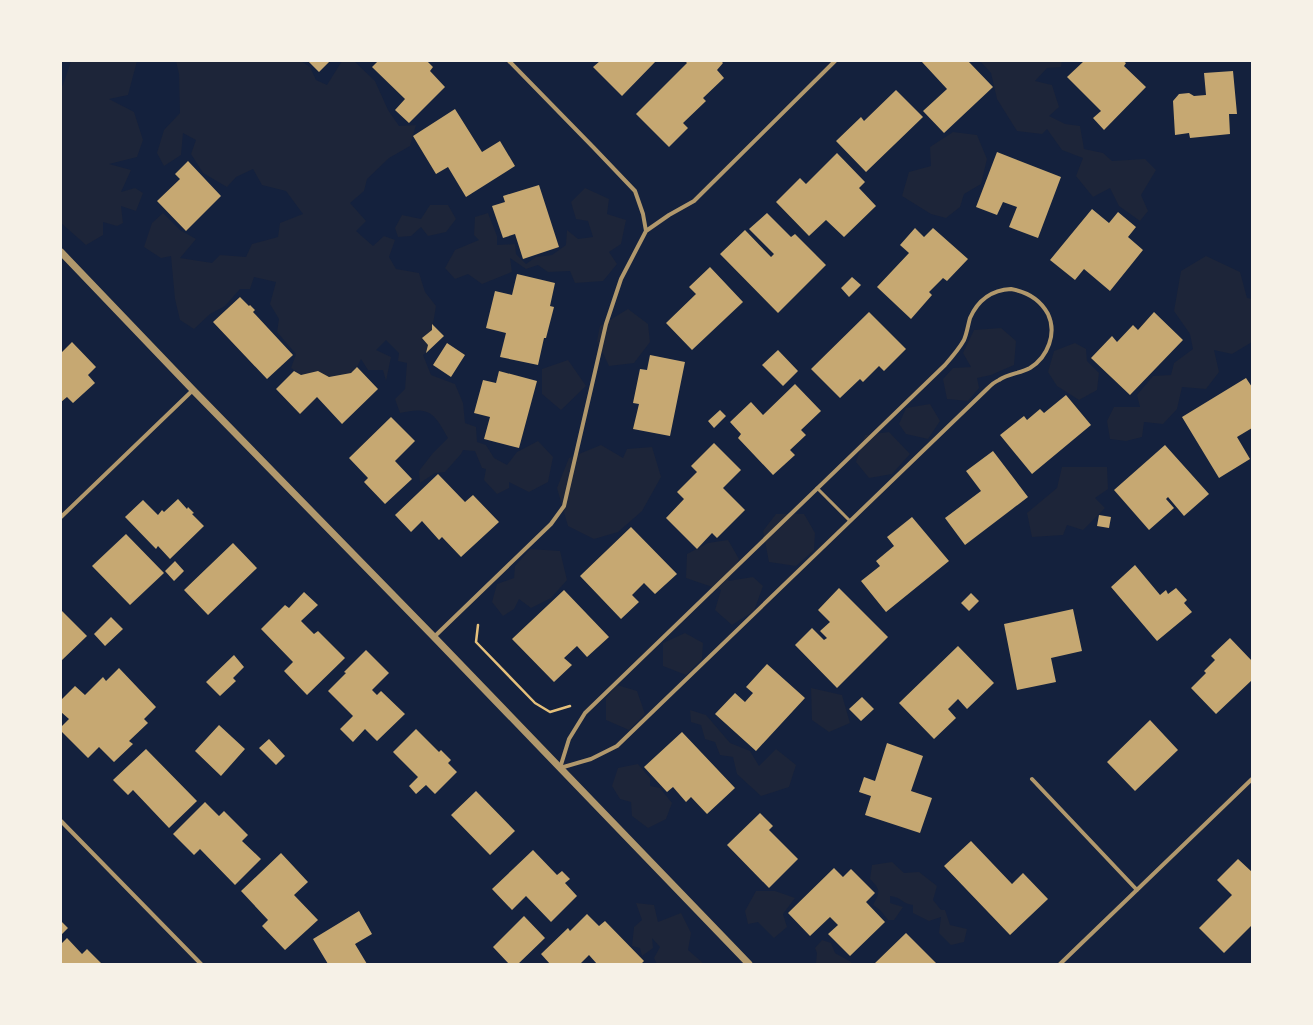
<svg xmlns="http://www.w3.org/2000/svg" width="1313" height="1025" font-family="'Work Sans',sans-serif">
	<rect width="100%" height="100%" fill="#14213d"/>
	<path fill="#1d2539" d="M71 61H137L128 95 109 99 134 112 143 140 137 157 109 164 131 170 121 192 135 188 143 193 136 211 121 206 123 223 117 226 103 222V235L86 245 61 223V87L63 85Z
		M176 61H301L310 67 316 80 327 85 342 61H354L375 81 388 110 399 126 416 125 410 146 389 158 367 179 364 191 350 203 366 221 356 231 373 246 384 236 395 240 389 257 396 269 419 273 425 292 436 306 432 330 422 338 428 345 426 353 423 355 431 375 455 384 463 403 465 423 476 427 477 442 486 445 494 458 507 465 517 452 538 441 553 457 548 482 529 492 509 482V488L497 494 484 480 486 469 482 468 475 451 463 450 461 454 445 472 435 473 420 483 419 471 433 453 448 438C434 413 430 406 400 413L395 399 405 389 407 363 398 361 399 353 386 340 376 350 391 357 386 381 383 370H368L361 359 357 367 351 373 329 377 318 371 301 375 291 368 296 354 277 332 279 319 270 304 276 282 254 277 250 289H240L225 306 210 314 194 329 180 320 175 299 171 256 161 258 144 247 152 223 163 213 180 230 196 239 180 258 212 263 220 255 246 257 252 244 278 237 280 223 303 214 286 191 262 185 253 169 236 177 227 187 203 173 191 154 196 140 183 133 181 155 164 166 157 153 164 130 180 113 179 74Z
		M980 61H1062L1061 67 1047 68 1035 81 1052 85 1059 107 1049 116 1065 124 1080 126 1084 149 1103 153 1112 161 1145 159 1156 170 1141 195 1148 211 1140 221 1119 206 1110 188 1093 197 1076 176 1083 158 1062 150 1047 129 1042 134 1017 131 997 99 991 73Z
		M953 132 977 135 987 159 981 184 964 194 960 207 946 218 931 214 902 196 909 172 931 166 930 147Z
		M585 188 609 199 607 214 626 220 621 244 609 252 617 264 603 281 575 283 570 271 548 272 538 265 526 269 510 258 512 272 482 284 468 274 455 279 445 268 455 250 479 240 474 235 475 217 488 213 497 236V245L515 244 516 254 526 264 536 257 552 255 566 245 567 230 578 239 593 237 588 221 576 219 571 202Z
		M430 205H448L456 219 446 232 428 236 421 227 411 236 398 237 395 228 402 215 421 219Z
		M1206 256 1240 272 1247 298 1252 299V342L1232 354 1214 350 1219 372 1206 389 1182 387 1177 409 1163 424 1144 422 1142 437 1126 441 1110 439 1107 421 1114 407H1140L1137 395 1153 376 1171 375 1174 363 1193 349 1190 334 1174 311 1181 271Z
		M628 309 648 324 650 342 634 363 609 366 597 341 600 326Z
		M1001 328 1016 341 1014 365 991 375 977 378 979 388 968 401 947 399 943 379 953 368 971 367 963 353 974 330Z
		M1075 343 1086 349 1087 361 1099 373 1097 390 1079 400 1057 386 1048 372 1054 351Z
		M568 360 586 386 561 410 542 394V369Z
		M930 404 940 421 928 439 906 434 899 424 906 408Z
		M889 432 910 454 892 474 869 478 856 462 865 435Z
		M601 445 623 458 627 449 652 447 661 477 642 511 618 532 594 539 568 526 557 488 569 458Z
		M1062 467H1107L1108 489 1095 498 1105 508 1083 530 1067 525 1063 535 1032 537 1027 513 1057 488Z
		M776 514H804L815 533 814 550 796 566 769 562 763 531Z
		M728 540 739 559 728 581 753 577 763 586 754 611 732 625 715 610 721 590 686 578 687 554 708 543Z
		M530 549 560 551 567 580 551 598 531 608 519 599 514 609 503 616 492 602 497 584 514 578 515 566Z
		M685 633 703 643 702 659 686 675 663 666V643Z
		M617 685 637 691 645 714 629 730 606 720V698Z
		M811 688 842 695 850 723 829 732 812 720Z
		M690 710 706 715 730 743 750 751 759 766 776 749 796 765 789 787 761 796 737 774 733 757 720 755 715 742 705 739 701 725 691 722Z
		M638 764 650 778V786L660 788 672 803 666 819 648 828 632 816 631 802 620 799 612 786 618 768Z
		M892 862 904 873 919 872 937 886 933 900 941 910H945L950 925 967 929 964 942 951 945 939 933 941 917 929 921 913 913V905C902 904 902 897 890 896V903L903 907 894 920H888L880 910 873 905C880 892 881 890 870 879L872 865Z
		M756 891H775L795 898 783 914 787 927 774 938 758 922 748 924 745 911Z
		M636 903 654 905 658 922 681 913 691 933 688 950 704 964H657L654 958 660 947 652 938 653 948 642 956 640 948 632 946 634 927 642 920Z
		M822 940 831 943 835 953 851 962 852 964H819L816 963 817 953 815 948Z"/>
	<path fill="#c6a872" d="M308 61H330L319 72Z
		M378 61H427L433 67 430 71 445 87 409 123 395 110 405 99 372 67Z
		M600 61H656L622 96 593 67Z
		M685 61H721L723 63 717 70 724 78 703 98 706 101 683 123 688 128 669 147 636 114 687 63Z
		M923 61H968L993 87 944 133 923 111 947 89 922 62Z
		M1084 61H1123L1126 63 1124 66 1146 87 1104 130 1093 118 1101 111 1067 77Z
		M1233 71 1237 114H1229L1230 134 1190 138 1189 133 1175 135 1173 101 1179 94 1189 93 1194 96 1206 95 1204 73Z
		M896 90 923 117 866 172 836 141 861 117 864 121Z
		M455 109 482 152 500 141 515 166 466 197 448 167 436 174 413 136Z
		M997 152 1061 177 1038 238 1009 227 1017 207 1003 202 997 215 976 207Z
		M837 153 865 182 859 188 876 206 844 237 826 220 809 236 776 202 800 178 806 184Z
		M188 161 221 196 186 231 157 201 180 179 175 174Z
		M539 185 559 247 523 259 515 234 503 238 492 206 505 202 503 196Z
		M1092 209 1109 223 1118 212 1136 227 1128 237 1143 250 1110 291 1084 269 1075 280 1050 260Z
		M767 213 791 237 795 234 826 265 778 313 720 254 745 230 771 257 774 254 749 229Z
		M915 228 924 237 933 228 968 259 947 281 943 278 929 292 932 295 911 319 877 287 909 253 900 245Z
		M710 267 743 302 692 350 666 323 696 294 689 287Z
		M517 274 555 283 550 306 554 307 546 338H544L538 365 500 357 506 333 486 328 495 291 512 295Z
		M852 277 861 285 849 297 841 288Z
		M240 297 249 306 250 305 255 310 253 312 293 355 267 379 213 322Z
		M869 312 906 349 884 371 879 366 863 382 860 379 840 398 811 369Z
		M1154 312 1183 340 1130 395 1091 358 1112 336 1117 342 1133 325 1138 330Z
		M432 324 444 336 426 353 428 345 422 338 432 330Z
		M72 342 96 367 88 375 95 383 73 403 67 397 61 402V353Z
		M447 343 465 355 451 377 433 365Z
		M778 350 798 371 783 386 762 365Z
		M650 355 685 362 670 436 633 429 639 404 633 403 640 369 647 370Z
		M357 367 378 389 342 424 317 397 300 414 276 389 294 371 301 375 318 371 329 377 351 373Z
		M499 371 537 381 519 448 484 439 490 417 474 413 483 380 496 383Z
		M1246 378 1252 387V428L1237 437 1250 459 1219 478 1182 417Z
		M795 384 821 411 801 430 806 435 790 450 795 455 773 475 738 438 741 434 730 422 751 402 763 415Z
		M1066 395 1091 425 1032 474 1000 435 1024 416 1027 420 1040 409 1044 413Z
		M720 410 726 416 714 428 708 421Z
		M391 417 415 441 395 461 412 479 385 504 364 482 368 478 349 458Z
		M714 443 741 470 723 488 745 510 717 538 712 533 697 549 666 518 684 499 677 492 697 472 691 466Z
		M1165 445 1209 494 1184 516 1168 497 1166 499 1174 508 1149 530 1114 490Z
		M993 451 1028 497 965 545 945 518 981 491 966 471Z
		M438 474 465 502 473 495 499 522 461 557 442 537 439 540 422 521 411 532 395 515Z
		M178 499 187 509 188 507 194 513 192 514 204 526 170 559 158 546 156 549 125 517 143 500 158 515 162 510 164 512Z
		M1099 515 1111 517 1109 528 1097 526Z
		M912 517 949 561 886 612 861 581 880 566 876 561 894 546 887 537Z
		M631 527 677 574 655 594 644 583 632 595 639 602 621 619 580 576Z
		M126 534 164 573 130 605 92 566Z
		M233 543 257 568 208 615 184 590Z
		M175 561 184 571 174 581 165 571Z
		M1135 565 1160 595 1166 590 1168 594 1176 588 1187 600 1184 603 1192 612 1157 641 1111 587Z
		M839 588 888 637 837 688 795 645 812 628 824 640 827 638 820 631 830 622 818 610Z
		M564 590 609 637 587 657 577 646 564 658 572 665 554 682 512 639Z
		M304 592 318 605 301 621 314 634 318 631 345 658 307 695 284 671 293 662 261 629 285 605 289 608Z
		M971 593 979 601 969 611 961 603Z
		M1073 609 1082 651 1051 658 1056 682 1017 690 1004 624Z
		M62 611 87 636 62 660 61 659Z
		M111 617 123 629 105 646 94 634Z
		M1230 638 1252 661V680L1216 714 1191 688 1206 673 1204 671 1215 660 1211 656Z
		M958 646 994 683 967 709 958 699 948 709 956 718 934 739 899 703Z
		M366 650 389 673 372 690 377 695 381 691 405 714 377 741 365 729 353 742 340 729 353 716 328 691 346 673 344 672Z
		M234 655 244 667 233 678 236 681 220 696 206 682Z
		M767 664 805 698 756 751 715 714 735 693 745 702 753 693 746 687Z
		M119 668 156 707 144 719 148 723 129 741 133 744 114 762 99 747 88 758 61 731V727L69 719 61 712V700L75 686 85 695 103 677 106 681Z
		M862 697 874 709 861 721 849 709Z
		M1150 720 1178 750 1135 791 1107 762Z
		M219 725 245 749 221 776 195 751Z
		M416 729 439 752 441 750 451 760 448 763 457 772 435 794 426 785 416 794 409 786 418 777 393 752Z
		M682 732 735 788 707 814 691 797 686 802 673 787 667 792 644 767Z
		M269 739 285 756 276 765 259 748Z
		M887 743 923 756 911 791 932 798 920 833 865 815 871 796 859 792 864 777 875 781Z
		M146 749 197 801 169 828 133 790 128 795 113 780Z
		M476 791 515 831 490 855 451 815Z
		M205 802 219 816 224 811 248 835 242 841 261 859 235 885 200 849 194 855 173 834Z
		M760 813 773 826 769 830 798 859 769 888 727 845Z
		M971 841 1012 884 1023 873 1048 899 1010 935 944 866Z
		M533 850 557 875 562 871 570 879 565 883 577 896 551 922 526 896 512 910 492 889Z
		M281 853 308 882 294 895 318 920 285 950 262 926 268 920 241 891Z
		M1238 859 1252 872V925L1224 953 1199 928 1232 895 1217 880Z
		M834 868 843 877 851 869 875 893 866 902 885 922 850 956 828 934 838 925 830 917 810 936 788 913Z
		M359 911 372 934 355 944 367 964H328L313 939Z
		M587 914 599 926 605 921 644 961 641 964H597L589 955 580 964H550L541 954 568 928 570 931Z
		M524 916 545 938 518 964H509L493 947Z
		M61 921 68 928 61 935Z
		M906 933 937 964H874Z
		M67 938 82 954 87 949 102 964H61V944Z"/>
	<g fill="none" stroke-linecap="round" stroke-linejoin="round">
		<path stroke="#e5c07b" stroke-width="2.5" d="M478 625 476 642 535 703 550 712 570 706"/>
		<path stroke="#b1986c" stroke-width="3" d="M817 488 850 521"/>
		<path stroke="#b1986c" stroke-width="4" d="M509 61 594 148 635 191 643 214 646 231
			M1011 289C1028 292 1040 299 1048 314 1057 333 1048 357 1030 368 1021 373 1008 374 999 380 994 382 990 386 987 389L617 746 591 759 560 768 569 739 585 713 945 365C952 357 959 349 964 340 967 333 968 325 970 318 978 300 992 290 1011 289Z
			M61 517 193 390
			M434 637 551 524 564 506 606 324 621 279 646 231 669 215 694 201 835 61
			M1032 779 1137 890
			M61 821 201 964
			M1060 964 1252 779"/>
		<path stroke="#b1986c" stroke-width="7" d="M61 252 193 390 434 637 749 964"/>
	</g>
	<rect width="1313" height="1025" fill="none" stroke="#f6f1e7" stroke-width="124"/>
</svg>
